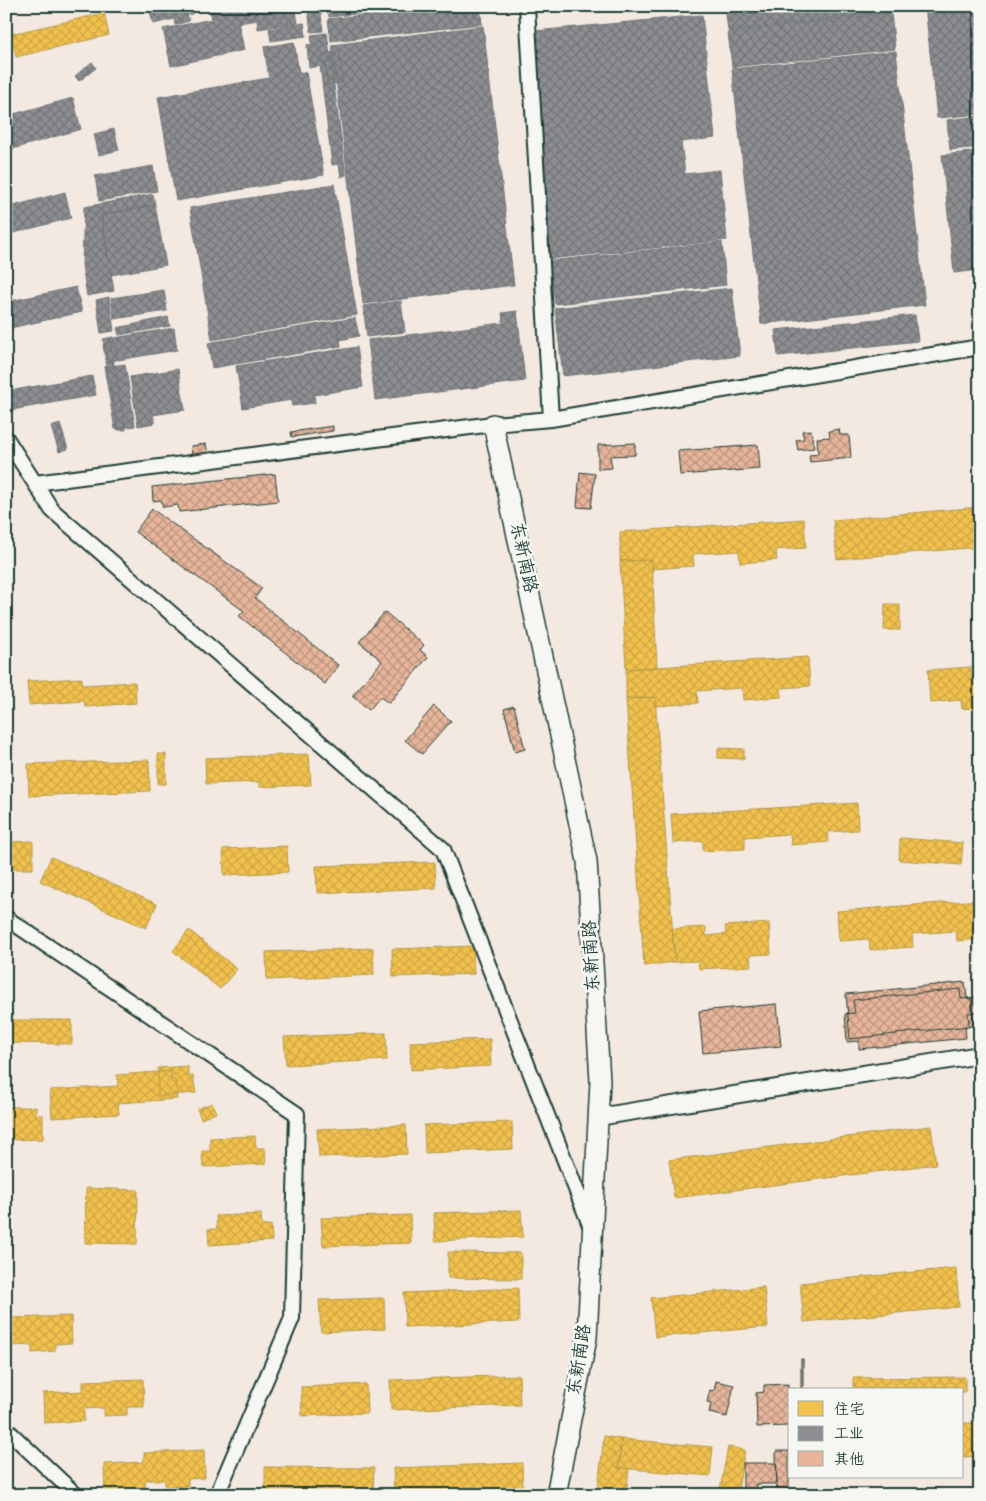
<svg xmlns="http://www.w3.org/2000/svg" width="986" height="1501" font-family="Dekko,'LXGW WenKai TC',sans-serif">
	<defs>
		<pattern id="homes-cross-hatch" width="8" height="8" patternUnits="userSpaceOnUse" patternTransform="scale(1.25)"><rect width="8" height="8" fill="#f2c14e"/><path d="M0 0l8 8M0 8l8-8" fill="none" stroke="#cfa745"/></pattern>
		<pattern id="industry-cross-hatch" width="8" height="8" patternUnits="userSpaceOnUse" patternTransform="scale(1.25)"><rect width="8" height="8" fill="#8d8d92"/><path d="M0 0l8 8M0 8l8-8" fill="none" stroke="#737478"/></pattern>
		<pattern id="building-cross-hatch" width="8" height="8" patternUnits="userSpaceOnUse" patternTransform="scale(1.25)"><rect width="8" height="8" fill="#e8b59b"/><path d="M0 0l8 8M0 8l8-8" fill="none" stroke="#bb947f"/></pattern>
	</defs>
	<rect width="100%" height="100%" fill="#f3e9e1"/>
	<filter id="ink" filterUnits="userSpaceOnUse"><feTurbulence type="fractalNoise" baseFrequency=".02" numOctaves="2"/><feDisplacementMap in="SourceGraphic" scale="10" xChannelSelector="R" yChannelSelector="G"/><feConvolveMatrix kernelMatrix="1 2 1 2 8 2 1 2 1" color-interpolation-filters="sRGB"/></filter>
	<g filter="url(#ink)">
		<path fill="url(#homes-cross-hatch)" stroke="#b39946" d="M104 13 109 35 16 57 11 34Z
			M980 507V547L837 559 833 520Z
			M804 519 806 548 776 550 777 560 740 563 739 551 693 554 694 566 652 569V560L620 561V532Z
			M652 560 657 667 626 669 620 561Z
			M885 604H900V630H884Z
			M808 657 810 686 781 688V697L743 700 742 688 697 691 698 703 656 706 655 697 626 699V669Z
			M971 667V676H980V707L962 709 961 700 930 703 928 670Z
			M82 678V685L135 682 136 703 85 707 84 701 29 705 27 681Z
			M6 681H9L10 712H6Z
			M655 697 675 962 644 966 626 699Z
			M718 748 744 749V759L718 758Z
			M158 754H166V784H158Z
			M309 754 311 785 259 787V782L206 784 205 758Z
			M6 758H10L11 783H6Z
			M149 760 150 791 29 796 28 764Z
			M857 803 858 830 828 832V842L791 845 790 834 745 837V849L703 851V841L673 843 671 814Z
			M900 838 963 843 961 865 899 860Z
			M33 841V869H6V842Z
			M287 846 288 872 224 875 223 849Z
			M51 857 157 904 146 928 40 881Z
			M435 862 436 888 317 893 316 866Z
			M980 900V939L957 941 956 931 912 934 913 947 870 950 869 939 839 941 837 911Z
			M769 923 771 954 750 955 751 966 699 969 698 961 675 962 672 929 706 927V936L726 934 725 926Z
			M189 930 237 969 220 989 173 951Z
			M473 946 474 974 393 977 392 949Z
			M373 948 374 975 267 980 266 952Z
			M6 1014H7V1020H72V1044L6 1043Z
			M386 1033 387 1060 286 1065 284 1037Z
			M490 1039 491 1066 411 1070 410 1042Z
			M188 1066V1076H193L196 1093 158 1096V1068Z
			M171 1071V1080H175L177 1099 118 1103 119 1114 52 1118 50 1090 118 1086 117 1075Z
			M212 1103 216 1113 201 1119 197 1109Z
			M6 1107H36V1115H43V1139L6 1140Z
			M512 1122 513 1149 425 1153 424 1125Z
			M406 1125 407 1154 319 1157 317 1129Z
			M931 1126 936 1164 674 1198 669 1160Z
			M255 1136 256 1148H265L266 1164 203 1167 202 1151H210V1138Z
			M86 1188 138 1190 137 1244 85 1243Z
			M521 1210 523 1237 435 1241 434 1213Z
			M261 1214 262 1226 271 1225 272 1241 209 1245 208 1229H217L216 1216Z
			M410 1215 411 1243 323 1246 321 1218Z
			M448 1252 521 1253V1279L448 1278Z
			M956 1268 959 1307 804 1322 800 1283Z
			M764 1287 768 1327 655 1337 651 1298Z
			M518 1288 519 1322 405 1327 404 1293Z
			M384 1298 385 1329 321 1332 319 1300Z
			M71 1316 72 1343 55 1344V1351L32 1353V1345L12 1346V1358L6 1359V1328H11V1318Z
			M519 1375 520 1405 391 1410 390 1380Z
			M965 1377V1392H962V1390H853V1378Z
			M143 1379 144 1407H127V1415L104 1416V1408L84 1409V1421L44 1423 43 1393 83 1391V1381Z
			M366 1384 367 1413 302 1416 301 1387Z
			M962 1423H979L980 1456 962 1457Z
			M604 1436 621 1439 619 1468 629 1469 626 1495H597Z
			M621 1439 713 1447 710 1476 619 1468Z
			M728 1447 745 1450 737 1495H719Z
			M204 1450 205 1478 188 1479V1486L165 1487V1480H145L146 1493 105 1494 104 1464 144 1462V1453Z
			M522 1463 523 1493 475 1495H394L393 1468Z
			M265 1467 374 1468 373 1495H265Z"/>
		<path fill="url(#industry-cross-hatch)" stroke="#6c7576" d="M149 6H190L192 14 187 15 189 21 175 25 174 19 153 24Z
			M209 6H235L244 50 171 66 163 29 212 19Z
			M236 6H295L298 23 258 29 257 20 239 23Z
			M327 6H419L329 17Z
			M441 6H480L482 24 331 41 328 19Z
			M725 6H890L891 12 728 31Z
			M925 6H980V114L937 118Z
			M320 7 323 31 311 32 308 9Z
			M891 13 895 49 732 67 728 32Z
			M702 15 715 138 681 142 685 174 720 170 727 240 549 259 525 32Z
			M304 23 306 36 271 41 269 29Z
			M483 26 514 285 363 304 332 45Z
			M327 33 346 175 341 177 339 164 332 165 320 66 309 68 307 45 312 44 311 35Z
			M294 42 299 73 306 72 324 175 176 201 158 97 269 78 264 47Z
			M339 51 343 82 328 85 323 54Z
			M896 51 925 305 761 324 732 69Z
			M92 62 96 68 79 81 75 76Z
			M73 98 81 129 6 151V116Z
			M980 116V147L950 150 947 120Z
			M114 129 119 150 99 155 94 134Z
			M980 151V270L954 273 942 155Z
			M153 166 157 191 99 201 95 176Z
			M334 184 357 315 212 340 190 208Z
			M65 192 71 218 6 235V208Z
			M153 194 155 205 101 215 114 291 87 296 82 265 84 207Z
			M155 205 166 265 111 275 101 215Z
			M722 242 726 285 555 304 550 261Z
			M76 287 82 312 6 329V302Z
			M732 288 740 356 563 376 555 308Z
			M164 290 167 311 114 319 111 298Z
			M109 297 114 331 101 333 96 300Z
			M401 301 405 332 367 337 363 306Z
			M517 311 525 381 375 400 368 340 503 323 502 313Z
			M915 315 918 341 778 356 775 330Z
			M168 317 170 326 119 335 117 328Z
			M355 318 359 336 340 340 337 321Z
			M337 321 341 346 212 368 208 343Z
			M174 328 177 350 118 360 114 338Z
			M113 337 117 360 107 362 103 339Z
			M110 342 126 430H118L103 345Z
			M357 347 363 387 314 395 315 403 292 406 291 400 243 408 236 366Z
			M125 364 135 426 115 429 104 367Z
			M178 369 185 410 153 415 155 423 138 426 130 377Z
			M92 376 96 395 12 410 9 391Z
			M60 424 68 449 59 452 51 427Z"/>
		<path fill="url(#building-cross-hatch)" stroke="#1f3d34" d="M333 426V431L292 437 291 432Z
			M839 429 840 435H849L851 458 810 462 809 455 818 454 817 438 830 437 829 431Z
			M811 430 814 448 798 450 796 440 804 439 802 431Z
			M635 443V455L610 456 612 468 598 469V445Z
			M206 444 208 454 192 456 191 446Z
			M758 445 760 469 680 475 678 451Z
			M580 472 595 474 591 508 577 507Z
			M275 474 278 501 179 512 178 505 163 507 161 500 153 501 152 487Z
			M152 509 262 588 255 598 338 665 325 684 239 616 244 611 135 532Z
			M385 612 424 645 420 650 428 657 389 703 380 697 369 710 352 696 382 661 359 642Z
			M434 706 451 721 422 754 405 740Z
			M514 706 525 749 515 752 504 709Z
			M965 982 967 998 980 997V1012L968 1013 969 1026 850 1039 846 994Z
			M960 989 961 999 971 998 974 1026 965 1027 966 1038 859 1049V1041L847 1042 845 1014 855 1013 853 1000Z
			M777 1004 781 1046 703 1053 699 1011Z
			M801 1359H803V1390H801Z
			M716 1381 734 1385 727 1417 709 1413 711 1403 707 1402 710 1390 714 1391Z
			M788 1384V1389H796L790 1390V1426L757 1427 756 1393 764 1392V1385Z
			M776 1451H789V1488H777Z
			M743 1463H776L777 1484H756V1490H743Z"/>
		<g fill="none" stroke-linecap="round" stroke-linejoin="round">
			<g stroke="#1f3d34" stroke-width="18">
				<path id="minor" d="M527 6 551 419 980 347
					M6 438 52 510 443 849 590 1225
					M35 483 493 424 551 419
					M6 918 297 1114 292 1318 217 1495
					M6 1429 76 1495"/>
			</g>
			<g stroke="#1f3d34" stroke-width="20">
				<path id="tertiary" d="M598 1117 980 1055"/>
			</g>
			<g stroke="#1f3d34" stroke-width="22">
				<path id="secondary" d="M493 424 587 861 600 1081 587 1338 556 1495"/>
			</g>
			<use href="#minor" stroke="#f6f6f2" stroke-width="14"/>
			<use href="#tertiary" stroke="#f6f6f2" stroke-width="16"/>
			<use href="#secondary" stroke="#f6f6f2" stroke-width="19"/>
		</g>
	</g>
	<g text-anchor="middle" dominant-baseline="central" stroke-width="5" stroke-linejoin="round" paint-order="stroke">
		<g font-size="18" fill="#1f3d34" stroke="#f6f6f2">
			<text transform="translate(522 558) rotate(78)">东新南路</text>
			<text transform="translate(593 956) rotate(-93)">东新南路</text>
			<text transform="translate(581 1360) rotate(-81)">东新南路</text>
		</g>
	</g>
	<rect width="986" height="1501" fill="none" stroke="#f6f6f2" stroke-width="25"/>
	<rect x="12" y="12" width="961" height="1476" fill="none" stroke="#1f3d34" stroke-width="2" filter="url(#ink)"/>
	<rect x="788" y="1388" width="175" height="90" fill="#f6f6f2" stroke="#a0aca6"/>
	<rect x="798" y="1401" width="25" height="15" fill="#f2c14e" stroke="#a0aca6"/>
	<text x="834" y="1414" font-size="15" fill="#1f3d34">住宅</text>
	<rect x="798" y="1426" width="25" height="15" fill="#8d8d92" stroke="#a0aca6"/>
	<text x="834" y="1438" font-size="15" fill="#1f3d34">工业</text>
	<rect x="798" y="1451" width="25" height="15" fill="#e8b59b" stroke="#a0aca6"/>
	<text x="834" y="1464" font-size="15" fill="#1f3d34">其他</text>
</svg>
